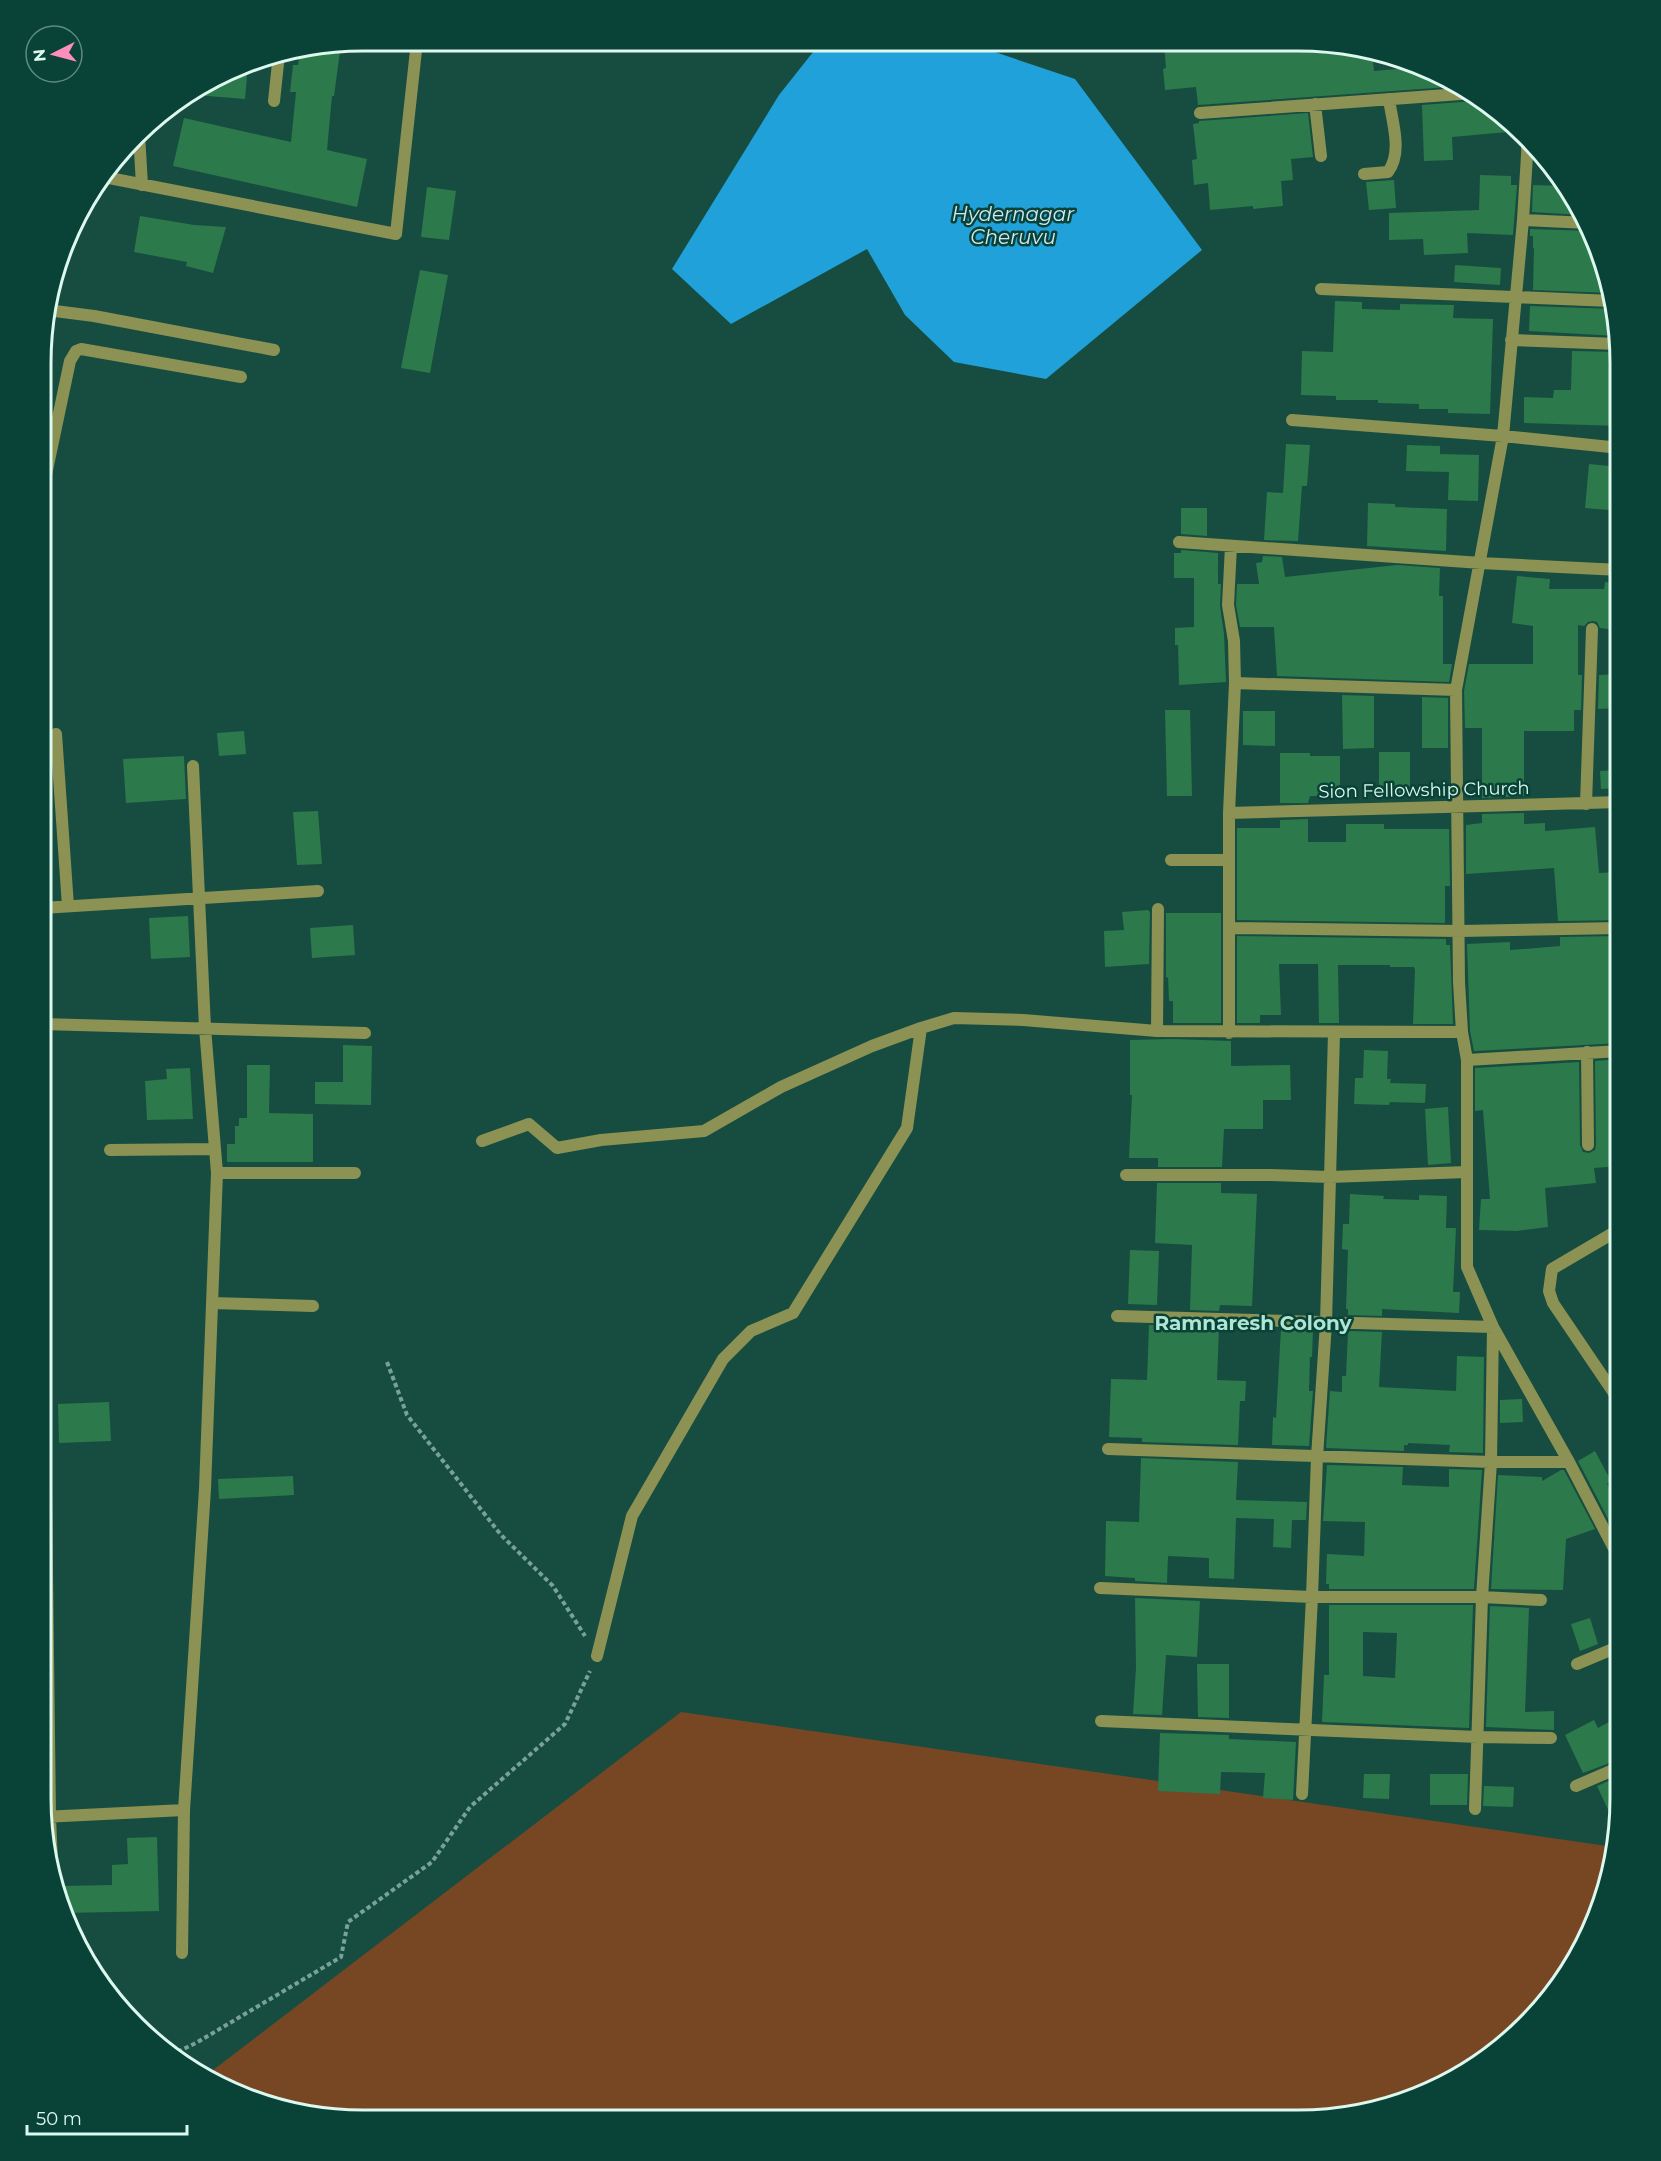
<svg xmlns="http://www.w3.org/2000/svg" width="1661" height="2161" font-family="Montserrat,sans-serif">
	<rect width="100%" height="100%" fill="#174d40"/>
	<path fill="#774623" d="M681 1712 1614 1847 1604 1901 1566 1977 1511 2040 1441 2087 1381 2110 1299 2120 321 2118 240 2096 204 2077Z"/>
	<path fill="#20a1d9" d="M821 42H965L1075 79 1202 250 1046 379 954 362 905 315 867 249 731 324 672 269 779 95Z"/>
	<path fill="#2c794b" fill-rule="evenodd" d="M1164 43H1231L1232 48 1290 43H1341L1372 52 1374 71 1408 68V66L1420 64 1448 79 1449 87 1198 105 1196 87 1165 90 1163 69 1166 68Z
		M341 44 334 96H332L327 150 367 159 357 207 173 166 184 118 291 142 296 92H290L293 65H298L300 51Z
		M248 64 245 99 195 95 223 79Z
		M1481 98 1519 131 1452 137 1453 160 1424 161 1422 105 1475 101Z
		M1308 113 1313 157 1291 159 1293 180 1281 181 1283 206 1253 209V206L1210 210 1208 183 1194 185 1192 160 1197 159 1193 124 1199 123V121Z
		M1480 175 1511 176V185H1517L1513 235 1467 233 1468 253 1424 255 1423 239 1389 240V213L1479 210Z
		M1394 180 1396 208 1369 210 1366 182Z
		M1533 185 1564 186 1583 215 1532 212Z
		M427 187 456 191 449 240 421 237Z
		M140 216 194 225 226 227 213 273 186 266 187 262 134 252Z
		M1530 229 1591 231 1601 257V272H1607L1611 293 1533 290 1534 248H1533V236H1530Z
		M1455 265 1501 268 1500 285 1454 282Z
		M420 270 448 275 430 373 401 368Z
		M1335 301 1362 302V309L1400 310V304L1454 305 1453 318 1493 319 1490 414 1448 413V409H1419V404L1378 403V400H1336V396L1301 395 1302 351 1333 352Z
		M1530 306 1613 309 1617 336 1529 331Z
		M1572 351 1619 352 1620 426 1524 423V397L1553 398 1554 390H1571Z
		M1286 444 1310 445 1307 486H1302L1298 541 1264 540 1267 492 1283 493Z
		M1407 445 1440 446V454L1479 455 1478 501 1448 500 1449 472 1406 471Z
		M1589 464 1620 467V511L1585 508Z
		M1368 503 1395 504V507L1447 509 1446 551 1367 546Z
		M1181 508H1207V536L1181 534Z
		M1181 550 1218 553V584H1221L1220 606 1224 634 1226 682 1179 685 1178 645H1175V628L1194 627V578H1174V553H1181Z
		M1263 556 1282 557 1285 577 1397 565 1440 568 1439 596H1443V664H1452L1449 682 1277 676 1274 627H1240L1236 605 1237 584H1259L1256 563 1262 562Z
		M1517 576 1550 579 1549 589H1604L1605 582 1620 584V631L1600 628 1597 622 1593 621 1588 622 1584 626 1578 625V675H1582L1581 710H1574V731H1524V796L1482 798V728H1465L1464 691 1469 664H1533V626L1512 623Z
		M1620 674V708L1598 709 1599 675Z
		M1342 695 1374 696V748L1343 749Z
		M1422 697 1448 698V748H1422Z
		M1165 710H1190L1192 796H1167Z
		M1243 711H1275V746L1243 745Z
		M244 731 246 754 219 756 217 733Z
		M1379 752H1410V794H1379Z
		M1280 753H1310V756H1340V796H1310L1308 803H1280Z
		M184 756 186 799 126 803 123 759Z
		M1620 770V788L1601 789 1600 771Z
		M318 811 322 864 297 865 293 812Z
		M1524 813V824L1545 823V831L1595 827 1599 873 1620 872V920L1558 921 1554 868 1466 874V825L1482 823V814Z
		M1308 819V842H1346V824H1384V829H1449L1450 886H1445V923L1237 920V828H1280V820Z
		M1148 910 1150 912 1149 964 1105 967 1104 931 1124 930 1122 912Z
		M1166 913H1221V1023H1173V1001H1169L1168 977 1166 978Z
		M188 916 190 957 151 959 149 918Z
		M353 925 355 955 312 958 310 928Z
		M1237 936 1446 939V945H1450L1453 1024H1413L1415 970 1414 967H1390V965H1338L1339 1023H1319L1318 964H1279L1281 1015H1260V1023H1237Z
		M1620 936V1043L1474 1051 1470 1031 1467 944 1510 942V950L1560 946V937Z
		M1173 1039 1231 1041V1066L1290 1065 1291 1100H1263V1129H1224L1222 1167H1158V1158H1129L1132 1095H1130V1040Z
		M343 1045 372 1046 371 1105 315 1104V1082H343Z
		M1364 1050 1388 1051 1387 1079H1391L1390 1083 1426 1084 1425 1103 1390 1102 1389 1105 1354 1104 1355 1078H1363Z
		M1620 1059V1166L1594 1168 1596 1183 1545 1188 1548 1227 1517 1231 1479 1230 1481 1199H1490L1483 1110 1475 1111V1068L1579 1062 1580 1145 1583 1152 1589 1153 1595 1150 1596 1145 1595 1061Z
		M247 1065H270L269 1113 313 1114V1162H227V1144H235V1126H239V1118H247Z
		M190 1068 193 1119 147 1120 145 1081 167 1079 166 1069Z
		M1448 1107 1451 1163 1428 1165 1425 1109Z
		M1157 1183H1221V1193L1257 1194 1252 1306 1220 1305 1219 1311 1190 1310 1192 1245 1155 1243Z
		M1350 1194 1384 1196 1383 1199 1419 1200V1195L1447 1196 1446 1228H1456L1453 1292H1460L1459 1313 1382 1309V1316L1348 1315V1309H1346L1348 1250 1342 1249 1343 1224H1349Z
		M1130 1250 1159 1251 1157 1305 1128 1304Z
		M1149 1325 1219 1327 1217 1380 1246 1381 1245 1401H1240L1238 1445 1142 1442V1438L1109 1437 1111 1379 1147 1380Z
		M1281 1329 1313 1330 1312 1357H1310L1309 1391H1313L1309 1446 1272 1445 1273 1417 1276 1418Z
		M1348 1331 1382 1332 1379 1387 1456 1391 1457 1356 1484 1357 1483 1453 1449 1452 1450 1445 1408 1443V1445H1404V1451L1327 1448 1326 1447 1330 1391 1342 1392V1376H1346Z
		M1522 1399 1523 1422 1500 1423V1400Z
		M109 1402 111 1441 59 1443 58 1404Z
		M1595 1451 1611 1481 1607 1484 1620 1507V1542L1578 1461Z
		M1141 1458 1238 1462 1236 1500 1307 1502 1306 1520H1292L1291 1548 1273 1547 1274 1519 1236 1518 1234 1579 1209 1578V1558L1168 1556 1167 1583 1135 1581V1578L1105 1576 1106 1521 1139 1522Z
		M1327 1465 1403 1467 1402 1485 1449 1487V1469L1482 1470 1474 1589H1329V1584H1326L1327 1554 1364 1556 1365 1522 1323 1521Z
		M1561 1470H1564L1595 1529 1566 1539 1563 1590 1491 1589 1498 1475 1542 1477V1481Z
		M293 1476 294 1495 219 1499 218 1479Z
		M1135 1598 1200 1601 1197 1657 1166 1655 1162 1715 1133 1714 1136 1668Z
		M1329 1605H1473L1469 1728 1322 1722 1324 1675H1329ZM1363 1632 1397 1633 1395 1678 1363 1676Z
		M1490 1606 1529 1608 1525 1712 1554 1711V1730L1486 1727Z
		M1590 1618 1598 1644 1580 1651 1571 1624Z
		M1197 1664H1229V1718L1198 1717Z
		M1620 1716V1759L1583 1773 1565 1735 1594 1720 1598 1728Z
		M1160 1733 1229 1735V1739L1296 1742 1293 1800 1263 1798 1265 1773 1221 1772 1220 1794 1158 1791Z
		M1364 1774H1390L1389 1799 1363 1798Z
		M1430 1774H1468L1467 1805H1430Z
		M1620 1776V1820L1618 1831 1597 1786Z
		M1484 1786 1514 1787 1513 1807 1483 1806Z
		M157 1837 159 1911 65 1913 64 1886 112 1885V1865L128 1864 127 1838Z"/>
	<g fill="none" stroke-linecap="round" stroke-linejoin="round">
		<path stroke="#79a297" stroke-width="4" stroke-dasharray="4.5 3" stroke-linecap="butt" d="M387 1362 407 1415 501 1535 553 1586 585 1636
			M171 2055 196 2043 341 1957 348 1922 432 1862 470 1807 565 1724 590 1671"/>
		<path stroke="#8c9253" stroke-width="12" d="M1620 1402 1553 1303 1549 1291 1552 1269 1620 1229
			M182 1953 184 1810"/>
		<path stroke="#8c9253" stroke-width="12" d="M274 101 279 54
			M1315 104 1321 156
			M1200 113 1474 93
			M139 134 142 185
			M1528 139 1523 220 1503 436 1456 690 1459 982 1462 1032 1467 1060V1267L1493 1327 1569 1462 1620 1560
			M1527 149 1541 150
			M1364 174 1388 172C1403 152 1392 122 1389 99
			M104 177 396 234 417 41
			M1523 220 1588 223
			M1321 289 1612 301
			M47 310 94 316 274 350
			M1511 340 1618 344
			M1292 420 1503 436 1620 448
			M43 489 70 361 76 351 81 349 241 377
			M1179 542 1481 563 1620 570
			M1235 683 1456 690
			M56 734 68 906
			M1586 804 1592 629
			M1229 813 1620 802
			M1171 860H1229
			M42 908 318 891
			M1229 928 1460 931 1620 928
			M42 1024 365 1033
			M1157 1031 1158 909
			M1229 1033V813L1235 683 1234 641 1228 605 1231 546
			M1587 1052 1588 1145
			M1467 1060 1620 1051
			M482 1141 529 1124 557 1148 601 1140 704 1131 781 1087 872 1046 921 1028
			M110 1150 215 1149
			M217 1173H355
			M1126 1175H1271L1330 1177 1467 1172
			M212 1303 313 1306
			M1117 1316 1493 1327 1491 1462 1482 1597 1475 1809
			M45 1409 50 1817 53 1885
			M1108 1449 1491 1462H1569
			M1100 1588 1312 1597H1482L1541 1600
			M597 1656 632 1516 723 1359 751 1331 793 1313 907 1128 921 1028 954 1018 1023 1020 1157 1031 1462 1032
			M1577 1664 1620 1646
			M1101 1721 1478 1737 1551 1738
			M1576 1786 1620 1767
			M1302 1794 1312 1597 1317 1457 1326 1323 1334 1033
			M43 1817 184 1810 205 1489 217 1173 205 1028 193 766"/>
	</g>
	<g text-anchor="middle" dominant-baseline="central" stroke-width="5" stroke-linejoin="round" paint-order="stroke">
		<g font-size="18" fill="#ddf8ef" stroke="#094236">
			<text transform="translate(1424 790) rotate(-1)">Sion Fellowship Church</text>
		</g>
		<g font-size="20" font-style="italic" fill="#cfe7f5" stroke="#094236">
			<text x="1013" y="214">Hydernagar<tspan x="1013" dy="23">Cheruvu</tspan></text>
		</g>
		<g font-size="20" font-weight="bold" fill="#afe5d4" stroke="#094236">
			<text x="1253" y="1323">Ramnaresh Colony</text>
		</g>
	</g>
	<path d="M0 0H1661V2161H0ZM363 51H1298A312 312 0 0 1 1610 363V1798A312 312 0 0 1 1298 2110H363A312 312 0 0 1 51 1798V363A312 312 0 0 1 363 51Z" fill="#094236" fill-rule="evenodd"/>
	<path fill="none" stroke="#ddf8ef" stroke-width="3" d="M363 51H1298A312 312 0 0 1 1610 363V1798A312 312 0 0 1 1298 2110H363A312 312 0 0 1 51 1798V363A312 312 0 0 1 363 51Z"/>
	<g transform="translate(54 54) rotate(264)"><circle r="28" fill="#094236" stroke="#5e8b80" stroke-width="1.5"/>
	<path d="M0-4.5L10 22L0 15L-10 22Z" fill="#fe8ebe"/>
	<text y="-9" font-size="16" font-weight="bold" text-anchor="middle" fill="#ddf8ef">N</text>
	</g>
	<path d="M27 2125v9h160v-9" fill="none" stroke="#ddf8ef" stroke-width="3"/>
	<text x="36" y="2125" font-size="18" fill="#ddf8ef" stroke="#094236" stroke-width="4.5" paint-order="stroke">50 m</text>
</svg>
